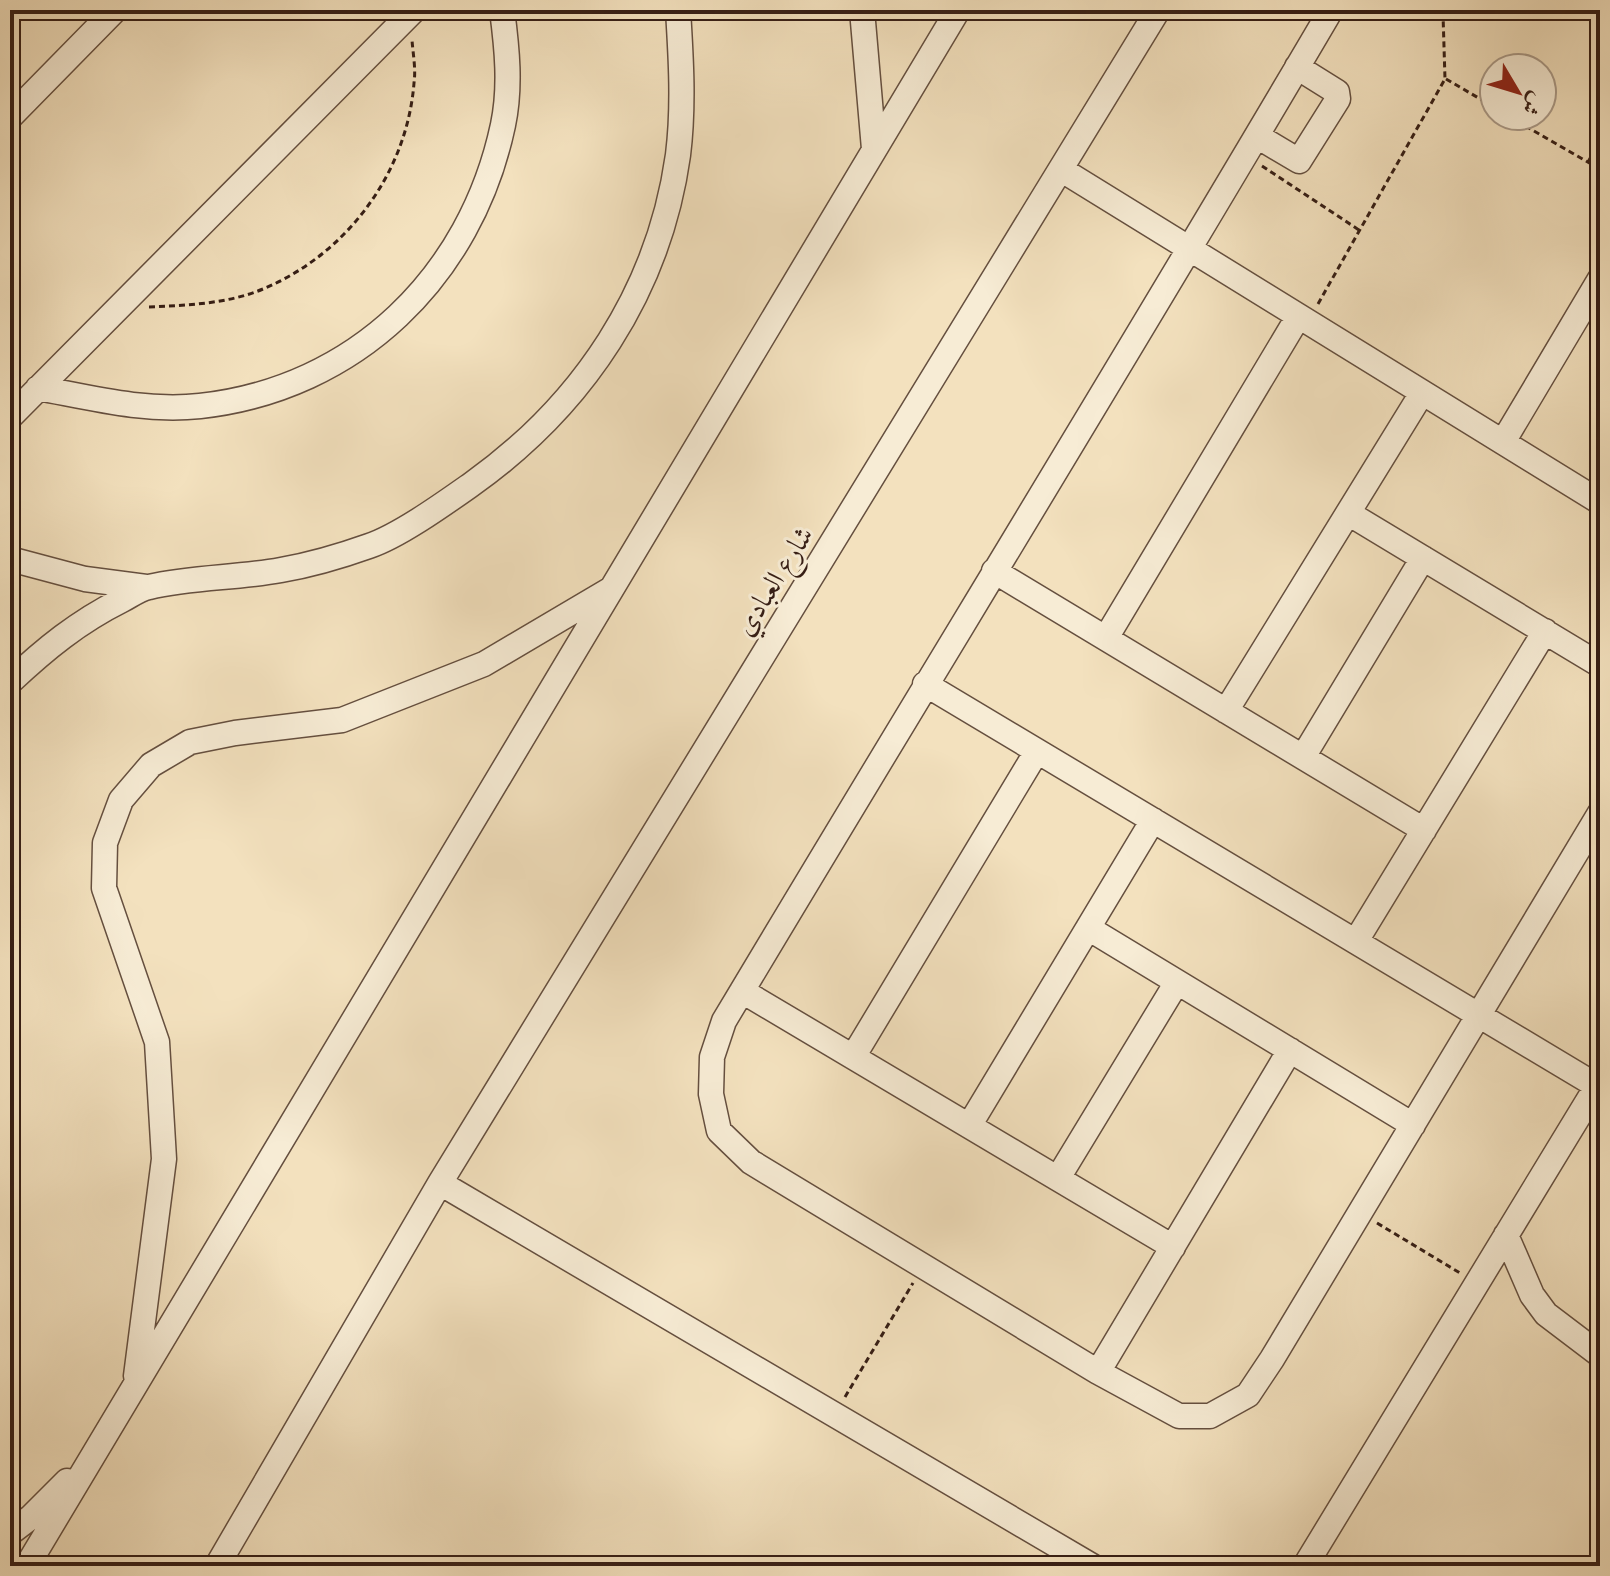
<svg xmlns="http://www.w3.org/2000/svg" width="1610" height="1576" font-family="Alegreya,Amiri,serif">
	<rect width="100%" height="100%" fill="#f3e1be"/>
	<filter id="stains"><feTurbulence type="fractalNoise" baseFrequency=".0025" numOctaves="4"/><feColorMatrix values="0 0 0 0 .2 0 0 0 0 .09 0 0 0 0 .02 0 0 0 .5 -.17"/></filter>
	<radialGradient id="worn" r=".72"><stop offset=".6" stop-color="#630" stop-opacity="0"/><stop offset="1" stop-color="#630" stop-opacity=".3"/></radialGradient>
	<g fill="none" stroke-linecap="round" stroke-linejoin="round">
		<g stroke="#654f3f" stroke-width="27">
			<path id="minor" d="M862 10 874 149
				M1331 10C1132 349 926 683 724 1021L712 1057 711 1094 719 1131 751 1162 1098 1372 1179 1416H1210L1248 1395 1272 1359 1600 813
				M10 117 115 10
				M1257 136 1299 161 1338 99 1337 92 1297 67
				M1062 170 1600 502
				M38 388C92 398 145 412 200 406 356 389 471 276 503 125 511 87 507 48 502 10
				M10 417 414 10
				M1503 442 1600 279
				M1348 513 1600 665
				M10 559 85 579 146 587
				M994 571 1424 830
				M1106 638 1298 317
				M10 682C45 649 78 622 122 600 130 596 139 589 149 587 192 577 238 578 281 570 310 565 341 556 369 546 399 536 445 503 472 484 583 405 659 291 678 155 684 107 681 58 678 10
				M925 684 1597 1086
				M1226 711 1422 393
				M1303 757 1423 558
				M1088 928 1413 1125
				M1356 941 1545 631
				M742 991 1173 1247
				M853 1057 1037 751
				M969 1126 1153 820
				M1058 1178 1177 982
				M440 1183 1092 1566
				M1506 1235 1532 1295 1546 1314 1600 1355
				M1098 1372 1290 1050
				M136 1376 164 1159 157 1042 104 888 105 843 121 800 151 765 190 742 235 733 342 720 484 664 611 589
				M10 1533 31 1517 67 1481
				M27 1566 958 10
				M217 1566 440 1183 1158 10
				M1305 1566 1600 1081"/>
		</g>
		<path stroke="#361e15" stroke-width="3" stroke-dasharray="6 4" stroke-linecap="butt" d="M1446 79 1494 107
			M1508 116 1600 169
			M1588 162 1600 141
			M1262 166 1359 230
			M1318 304 1445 79 1443 14 1445 10
			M149 307C188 305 227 304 263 289 347 254 407 173 414 83 416 69 413 54 412 40
			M1377 1223 1460 1273
			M845 1397 913 1283"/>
		<use href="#minor" stroke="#f7ecd5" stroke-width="24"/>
	</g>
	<g text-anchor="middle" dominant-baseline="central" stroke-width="6" stroke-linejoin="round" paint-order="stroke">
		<g font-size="28" fill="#361e15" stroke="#f7ecd5">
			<text transform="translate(774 581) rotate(-58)">شارع العبادي</text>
		</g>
	</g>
	<rect width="1610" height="1576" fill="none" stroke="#f3e1be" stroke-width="40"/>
	<rect x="12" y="12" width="1586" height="1552" fill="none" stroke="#361e15" stroke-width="4"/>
	<rect x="20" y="20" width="1570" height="1536" fill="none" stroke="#361e15" stroke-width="2"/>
	<g transform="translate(1518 92) rotate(128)"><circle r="38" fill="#f7ecd5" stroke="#aa9a88" stroke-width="2"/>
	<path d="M0-6L14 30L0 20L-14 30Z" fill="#8f2418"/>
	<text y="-12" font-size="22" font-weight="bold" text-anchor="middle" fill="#361e15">ش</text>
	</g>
	<rect width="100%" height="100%" filter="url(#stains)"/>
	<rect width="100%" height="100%" fill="url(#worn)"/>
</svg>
